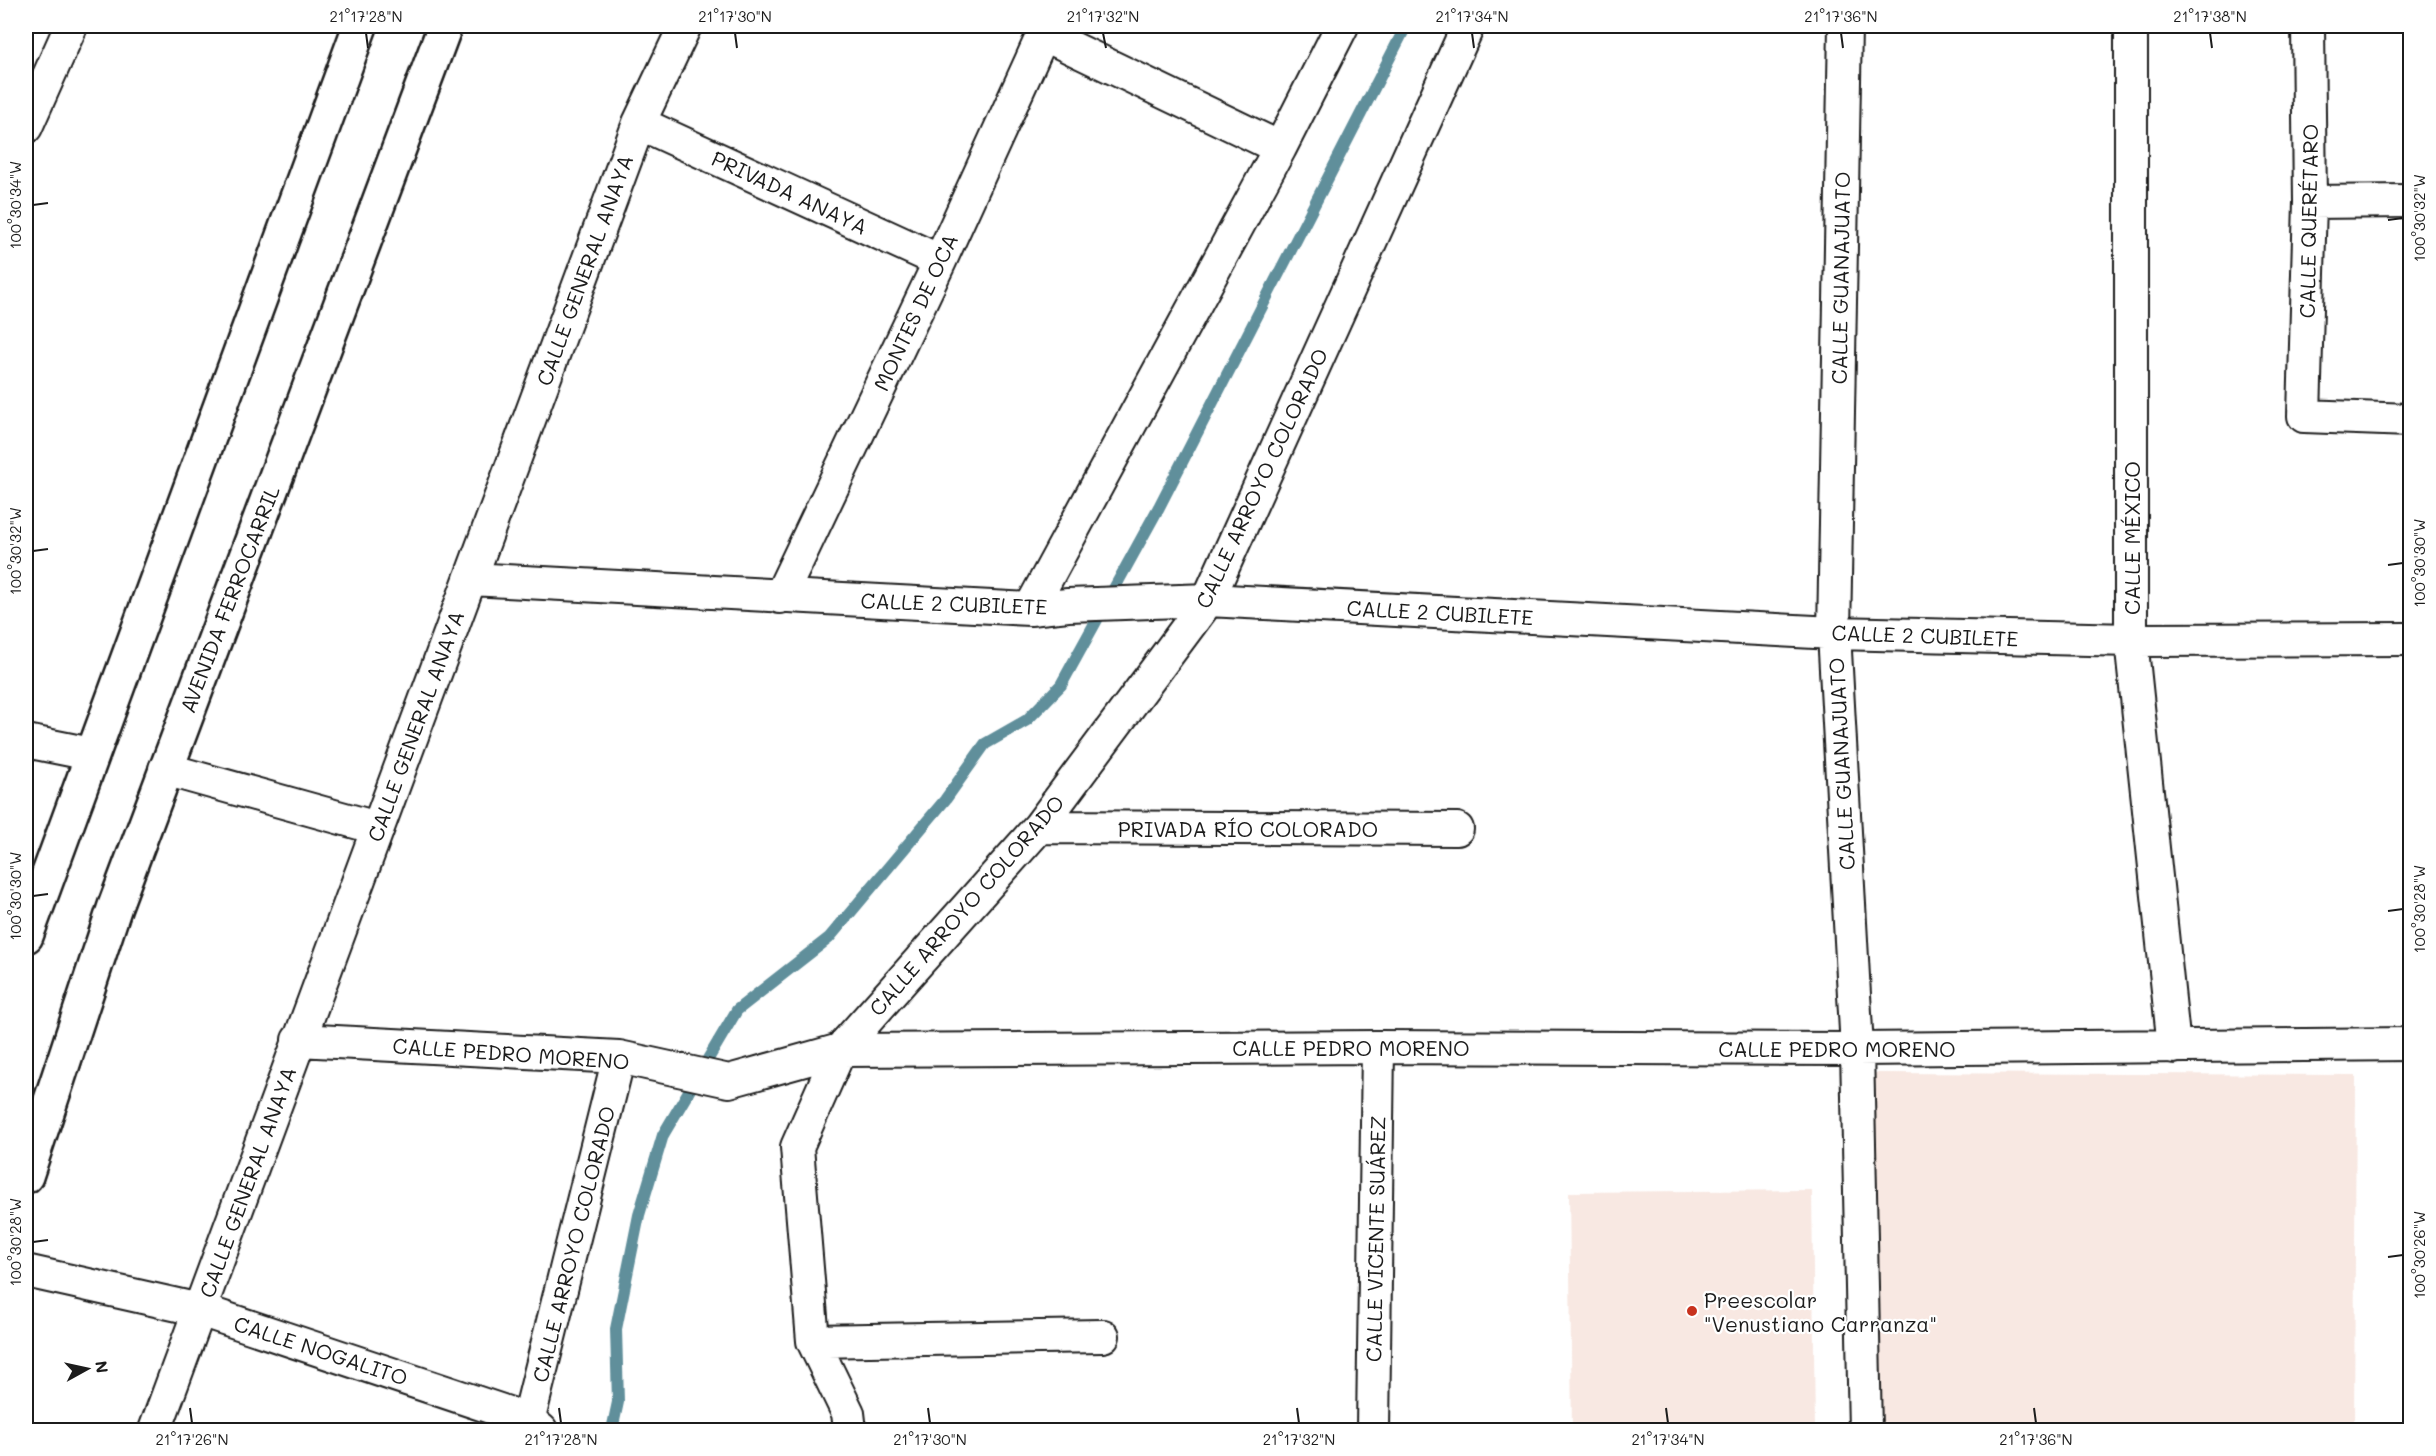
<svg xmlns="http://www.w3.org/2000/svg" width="2436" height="1456" font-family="Mali,sans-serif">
	<rect width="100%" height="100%" fill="#fff"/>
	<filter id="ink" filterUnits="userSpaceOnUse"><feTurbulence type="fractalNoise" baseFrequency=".0167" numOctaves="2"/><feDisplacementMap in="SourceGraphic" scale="12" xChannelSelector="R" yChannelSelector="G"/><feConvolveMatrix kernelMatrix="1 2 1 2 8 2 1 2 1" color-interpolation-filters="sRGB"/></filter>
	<g filter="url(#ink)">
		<path fill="#f8e8e2" d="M1875 1073 2356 1075 2354 1430H1882Z
			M1812 1190 1815 1430H1572L1569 1192Z"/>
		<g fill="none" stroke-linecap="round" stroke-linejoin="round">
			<path stroke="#618f9b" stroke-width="12" d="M612 1430 618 1402 616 1329 639 1215 663 1135 737 1010 829 938 945 800 985 744 1027 720 1061 685 1159 507 1406 26"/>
			<g stroke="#1c1c1c" stroke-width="36">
				<path id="minor" d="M1845 26 1834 633 1857 1049 1865 1430
					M2131 26V640L2174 1047
					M2308 26 2310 202 2304 416 2410 420
					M1043 34 1280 148
					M639 123 940 261
					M26 127 71 26
					M2310 202 2410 201
					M470 579 1030 609 1068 605 1208 600 1834 633 2131 640 2410 639
					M780 597 940 261 1047 26
					M1030 609 1280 148 1342 26
					M26 741 91 754
					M165 769 377 828
					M1039 827 1457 829
					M298 1040 619 1057 729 1081 840 1050 1378 1047 1857 1049 2410 1044
					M26 1271 200 1310 529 1420 541 1430
					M813 1341 1103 1336
					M155 1430 639 123 685 26
					M526 1430 619 1057
					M850 1430 848 1413 813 1341 797 1147 840 1050 1039 827 1208 600 1468 26
					M1373 1430 1378 1047"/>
			</g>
			<g stroke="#1c1c1c" stroke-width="38">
				<path id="tertiary" d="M26 936 360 26
					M26 1176 115 906 445 26"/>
			</g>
			<use href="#minor" stroke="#fff" stroke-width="32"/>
			<use href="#tertiary" stroke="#fff" stroke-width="33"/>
		</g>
	</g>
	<path fill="none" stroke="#1c1c1c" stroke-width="2" d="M366 33 368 48M735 33 737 48M1103 33 1106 48M1472 33 1474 48M1841 33 1843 48M2210 33 2212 48M33 205 48 203M2388 220 2403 218M33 551 48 549M2388 565 2403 563M33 896 48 894M2388 911 2403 909M33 1242 48 1240M2388 1257 2403 1255M190 1408 192 1423M559 1408 561 1423M928 1408 930 1423M1297 1408 1299 1423M1666 1408 1668 1423M2034 1408 2036 1423"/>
	<circle fill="#c8321e" stroke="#fff" stroke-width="2" cx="1692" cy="1311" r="6"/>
	<g text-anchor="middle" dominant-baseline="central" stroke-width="4.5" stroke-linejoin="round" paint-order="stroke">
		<g font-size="21" fill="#1c1c1c" stroke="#fff">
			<text transform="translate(790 192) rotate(25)">PRIVADA ANAYA</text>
			<text transform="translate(2308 221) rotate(-89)">CALLE QUERÉTARO</text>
			<text transform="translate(584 270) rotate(-70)">CALLE GENERAL ANAYA</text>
			<text transform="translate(1840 278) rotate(-89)">CALLE GUANAJUATO</text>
			<text transform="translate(915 312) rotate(-65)">MONTES DE OCA</text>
			<text transform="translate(1261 478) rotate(-65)">CALLE ARROYO COLORADO</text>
			<text transform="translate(2131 538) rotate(-90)">CALLE MÉXICO</text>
			<text transform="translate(229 599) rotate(-69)">AVENIDA FERROCARRIL</text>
			<text transform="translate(954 603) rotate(2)">CALLE 2 CUBILETE</text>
			<text transform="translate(1440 612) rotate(3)">CALLE 2 CUBILETE</text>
			<text transform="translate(1925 635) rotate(2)">CALLE 2 CUBILETE</text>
			<text transform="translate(415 726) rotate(-70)">CALLE GENERAL ANAYA</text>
			<text transform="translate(1841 764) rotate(-93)">CALLE GUANAJUATO</text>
			<text x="1248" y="828">PRIVADA RÍO COLORADO</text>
			<text transform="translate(966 905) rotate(-49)">CALLE ARROYO COLORADO</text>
			<text x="1351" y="1047">CALLE PEDRO MORENO</text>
			<text x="1837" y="1048">CALLE PEDRO MORENO</text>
			<text transform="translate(511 1053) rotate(4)">CALLE PEDRO MORENO</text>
			<text transform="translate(247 1182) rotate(-70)">CALLE GENERAL ANAYA</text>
			<text transform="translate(1375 1239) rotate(-89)">CALLE VICENTE SUÁREZ</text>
			<text transform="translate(573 1244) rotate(-76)">CALLE ARROYO COLORADO</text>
			<text transform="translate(321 1350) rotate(18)">CALLE NOGALITO</text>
		</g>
		<g font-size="21" fill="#1c1c1c" stroke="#fff" text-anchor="start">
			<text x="1704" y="1299">Preescolar<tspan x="1704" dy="24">"Venustiano Carranza"</tspan></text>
		</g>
	</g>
	<rect width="2436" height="1456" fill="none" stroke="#fff" stroke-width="66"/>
	<g transform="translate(87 1369) rotate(82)" stroke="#ffffff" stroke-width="4.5" paint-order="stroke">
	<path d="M0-4.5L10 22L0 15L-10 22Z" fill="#1c1c1c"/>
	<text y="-9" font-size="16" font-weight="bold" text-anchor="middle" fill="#1c1c1c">N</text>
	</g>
	<rect x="33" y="33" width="2370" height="1390" fill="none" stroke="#1c1c1c" stroke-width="2"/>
	<g font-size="15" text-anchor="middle" fill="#1c1c1c">
		<text x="366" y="22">21°17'28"N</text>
		<text x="735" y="22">21°17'30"N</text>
		<text x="1103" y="22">21°17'32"N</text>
		<text x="1472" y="22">21°17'34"N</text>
		<text x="1841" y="22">21°17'36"N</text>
		<text x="2210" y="22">21°17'38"N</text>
		<text transform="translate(16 205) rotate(-90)" y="5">100°30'34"W</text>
		<text transform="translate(2420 218) rotate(-90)" y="5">100°30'32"W</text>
		<text transform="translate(16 551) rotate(-90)" y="5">100°30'32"W</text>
		<text transform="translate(2420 563) rotate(-90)" y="5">100°30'30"W</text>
		<text transform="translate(16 896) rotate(-90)" y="5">100°30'30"W</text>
		<text transform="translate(2420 909) rotate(-90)" y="5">100°30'28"W</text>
		<text transform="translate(16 1242) rotate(-90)" y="5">100°30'28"W</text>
		<text transform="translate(2420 1255) rotate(-90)" y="5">100°30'26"W</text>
		<text x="192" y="1445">21°17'26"N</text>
		<text x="561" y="1445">21°17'28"N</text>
		<text x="930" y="1445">21°17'30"N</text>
		<text x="1299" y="1445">21°17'32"N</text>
		<text x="1668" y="1445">21°17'34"N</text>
		<text x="2036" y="1445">21°17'36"N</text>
	</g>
</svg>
